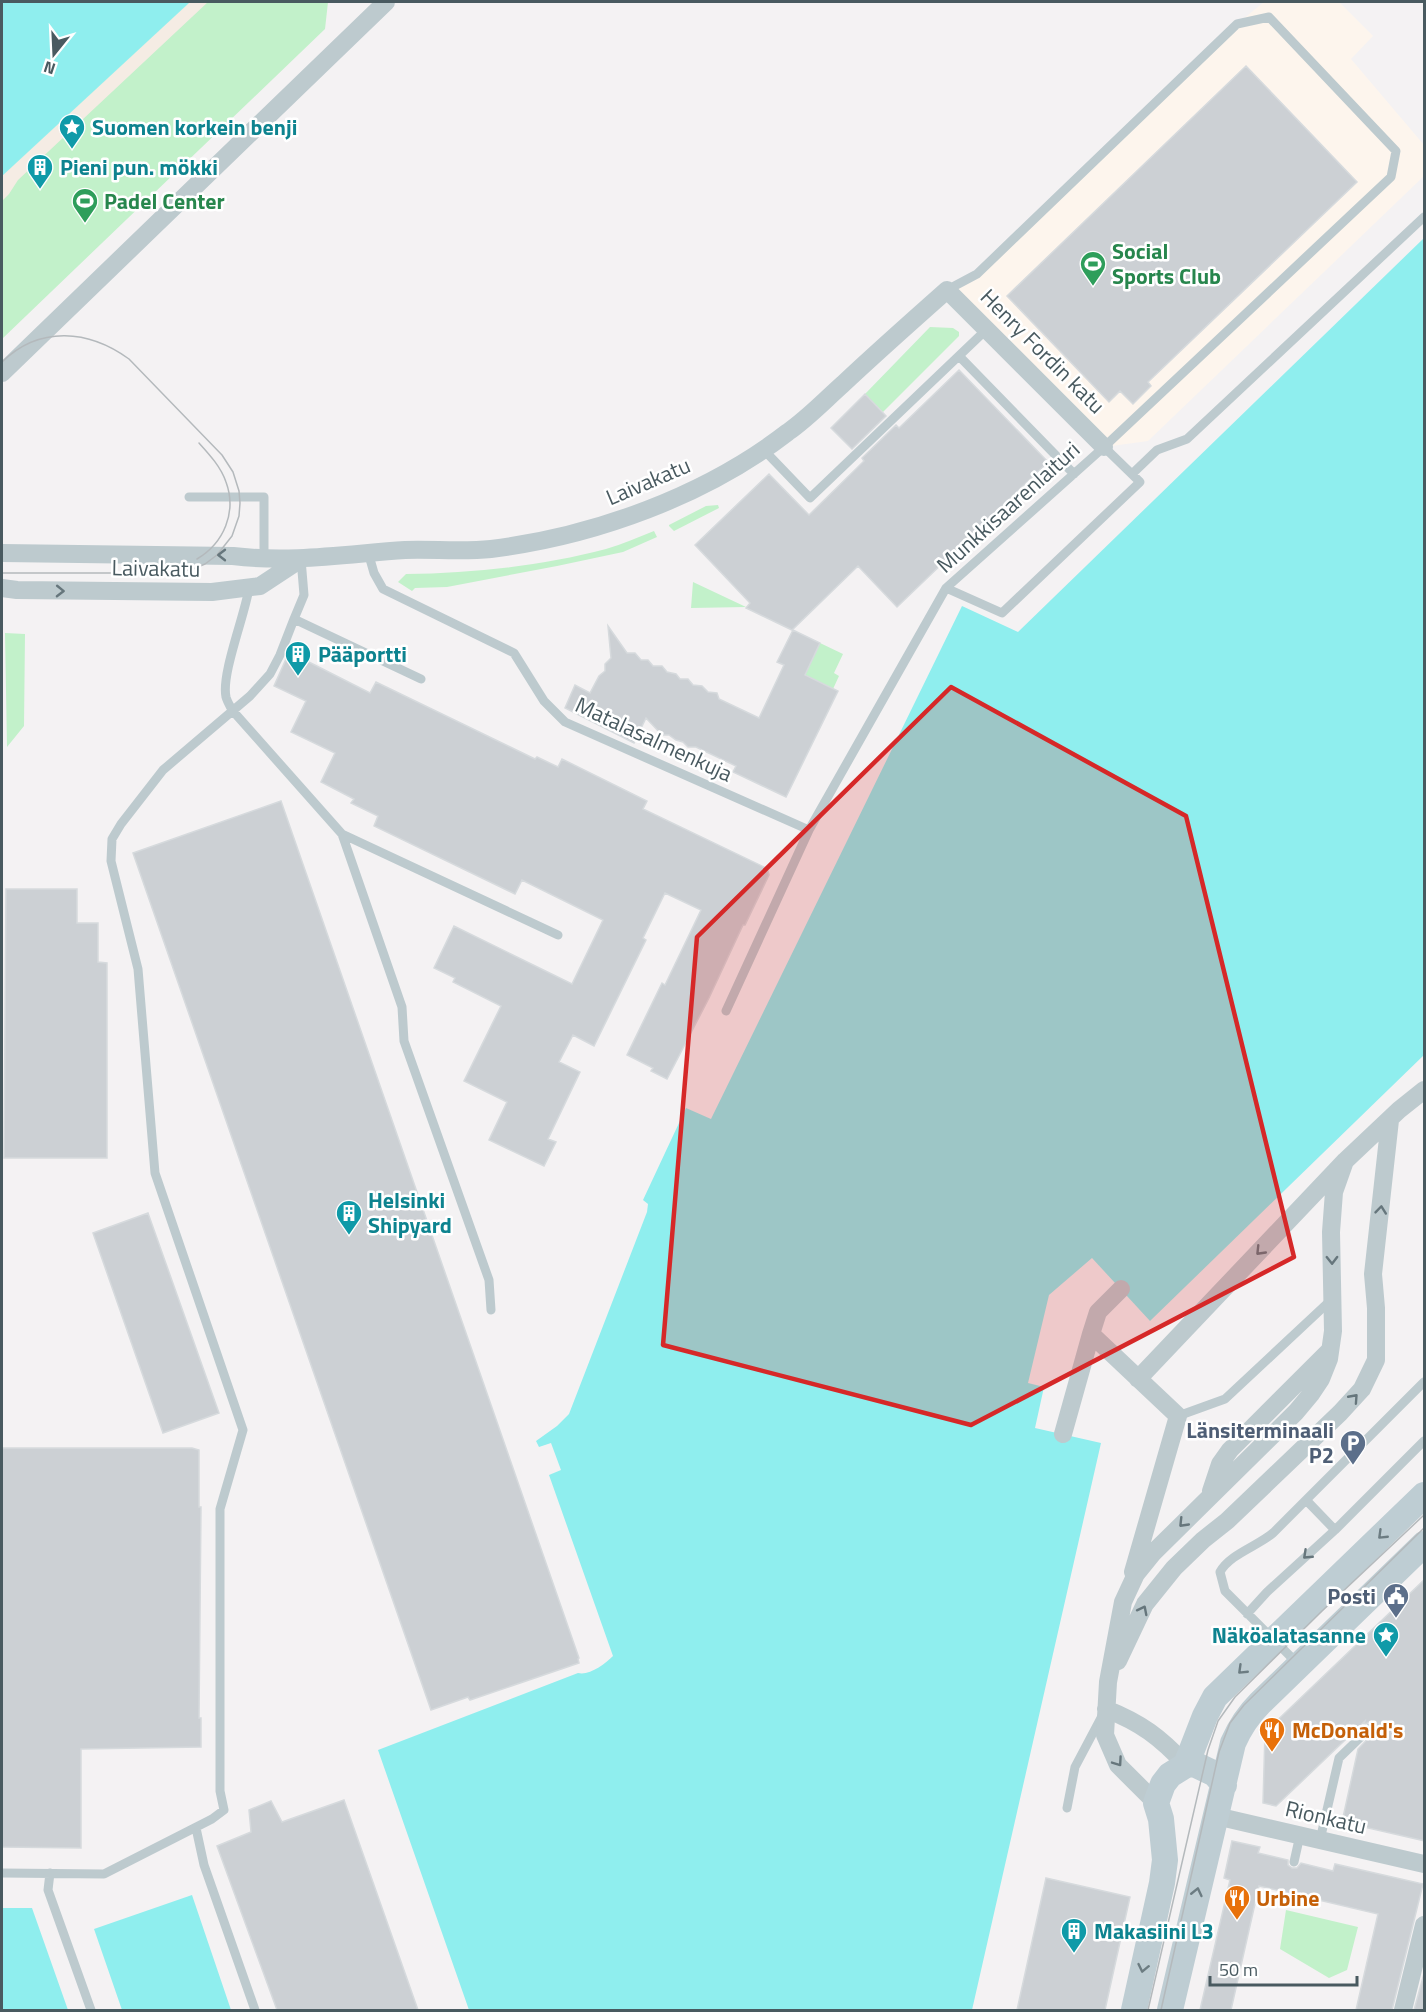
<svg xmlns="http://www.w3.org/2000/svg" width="1426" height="2012" font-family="'Titillium Web',sans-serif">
	<rect width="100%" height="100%" fill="#f4f2f3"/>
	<path fill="#fdf5ed" d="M1264 2H1339L1373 36 1351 59 1424 145V176L1148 441 1104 447 947 290 977 274 1237 24Z"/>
	<path fill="#c2f1ca" d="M190 2H328L325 29 2 339V176Z
		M930 327 953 328 959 332V336L883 412 865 394Z
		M718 505 719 508 674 531 669 526V525L706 506Z
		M654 531 657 537 623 552 557 566 447 587 415 588 412 591 398 582 406 574C473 573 542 566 606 549 623 544 638 537 654 531Z
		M693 582 746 607 691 608Z
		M5 633 25 634 24 726 7 747Z
		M820 643 843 654 834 673 839 676 833 689 805 675Z
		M1286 1910 1358 1927 1347 1970 1329 1978 1280 1949Z"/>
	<path fill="#f5ece4" d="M190 2H208L18 180 9 194 2 201V176Z"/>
	<path fill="#8feeee" d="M2 2H190L2 176Z
		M1424 238V1055L1150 1321 1092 1258 1049 1295 1028 1383 1044 1387 1035 1428 1101 1443 972 2010H469L378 1750 578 1673C589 1676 605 1664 613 1656L549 1475 561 1470 551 1443 539 1447 536 1441 557 1426 569 1414 647 1212 648 1204 643 1200 686 1108 711 1119 962 606 1018 632Z
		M192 1895 231 2010H122L94 1929Z
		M2 1908H32L68 2010H2Z"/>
	<path fill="#ccd0d4" stroke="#d6dadd" stroke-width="1.5" d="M1246 66 1357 182 1148 382 1151 386 1133 404 1120 391 1109 402 1007 296Z
		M959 370 1048 462 897 607 858 566 792 630 746 608 750 603 695 545 769 474 809 515 864 461 862 458 896 425 899 428Z
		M865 394 886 416 852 449 831 428Z
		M608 626 627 653H635L641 660H648L653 666H662L667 672 676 674 680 679H688L693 685 702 686 708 692 717 693 719 699 759 718 784 665 777 662 793 630 820 643 805 675 838 691 786 797 733 772 736 766 696 747H688L683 742 676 740 669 735H662L646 718 634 743 565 708 575 685 590 693 599 676 605 671V664L611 658Z
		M295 655 370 693 376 682 535 759 537 757 558 767 562 759 647 801 643 809 766 868 768 871 769 875 745 925H743L709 998 667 1079 651 1071 653 1068 627 1055 662 983 665 985 701 910 665 893 643 938 646 940 594 1046 573 1035 559 1062 580 1072 548 1139 556 1142 544 1166 489 1140 507 1102 464 1081 501 1006 453 982 455 978 434 968 454 926 572 984 603 920 522 880 515 894 374 826 378 816 351 803 354 799 321 782 335 753 291 732 306 701 274 686 287 657Z
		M281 801 579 1658 578 1659 579 1663 470 1700 468 1697 431 1710 133 853Z
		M6 889H77V923H98V962L107 963V1158H4Z
		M148 1213 219 1413 163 1433 93 1233Z
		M2 1448H192L199 1450V1507H201L199 1718H201V1747L81 1749V1848L2 1847Z
		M1425 1579V1841L1342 1822 1358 1749 1376 1730V1726L1371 1721 1364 1725 1365 1721 1276 1806 1263 1803 1265 1732Z
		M344 1800 418 2010H277L217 1846 251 1832 249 1810 271 1801 282 1822Z
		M1232 1841 1260 1847 1258 1853 1288 1860V1865L1292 1868H1297L1301 1863 1333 1871 1335 1864 1423 1884 1392 2010H1356L1378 1914 1259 1886 1231 2010H1200L1230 1880 1224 1878Z
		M1046 1878 1130 1897 1105 2010H1017Z
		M1425 1970V2010H1414Z"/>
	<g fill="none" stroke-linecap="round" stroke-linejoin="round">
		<path stroke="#bdcace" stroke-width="9" d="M959 356 1074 474
			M763 449 810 498 987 329
			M1132 474 1157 450 1187 439 1424 217
			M189 497H264V560
			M368 552 374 573 383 589 514 653 544 701 565 722 809 830
			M301 559 304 595 294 619 421 679
			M249 588C245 615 221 674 226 697 227 701 230 706 232 710L342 834 402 1007 404 1041 489 1280 491 1310
			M946 588 1002 613 1140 482 1104 447
			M342 834 558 935
			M726 1011 809 830 946 588 1104 447 1391 177 1396 151 1269 17 1237 24 977 274 947 290
			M1178 1416 1225 1399 1331 1300
			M1307 1501 1335 1530
			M1247 1614 1267 1592 1335 1530 1424 1441
			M1297 1663 1225 1591 1220 1572C1230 1554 1258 1546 1273 1533L1424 1382
			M1067 1808 1075 1767 1102 1716
			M196 1828 204 1865 255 2010
			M1320 1840 1339 1758 1370 1728
			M1294 1862 1300 1835
			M2 1873 104 1874 212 1819 224 1810 220 1791V1509L243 1430 155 1173 138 969 111 861 112 839 121 824 163 770 250 696 270 674 280 655 294 619
			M50 1873 48 1890 91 2010"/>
		<path stroke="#bdcace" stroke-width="18" d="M2 373 386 2
			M2 553 233 556C291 563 347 554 405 550 433 549 463 552 491 549 595 536 705 496 788 432 808 418 825 400 843 384 877 352 912 321 947 290L1104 447
			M2 588 17 590 212 592 260 586 301 559
			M1121 1289 1098 1312 1091 1334 1178 1416 1133 1572
			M1138 1379 1345 1161 1399 1110 1424 1090
			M1063 1434 1091 1334
			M1211 1491 1220 1464 1230 1450 1329 1351
			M1118 1661 1145 1604 1174 1568 1203 1540 1227 1521 1340 1413 1362 1389 1376 1360V1308L1373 1274 1390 1120
			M1106 1709C1141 1723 1160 1737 1186 1765
			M1156 1803 1118 1765 1105 1735 1108 1682 1123 1602 1136 1574 1153 1553 1296 1412 1311 1394 1321 1379 1329 1359 1333 1331 1331 1232 1334 1192 1345 1161
			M1216 1816 1424 1864
			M1403 2010 1424 1925"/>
		<path stroke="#becdd3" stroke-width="26" d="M1186 1765 1205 1716 1215 1697 1424 1495
			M1134 2010 1162 1883 1165 1860 1161 1819 1156 1803 1163 1784 1170 1775 1186 1765 1194 1764 1215 1774 1224 1785
			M1170 2010 1233 1743C1240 1727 1248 1715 1260 1703L1424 1544"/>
		<path stroke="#b4b9bc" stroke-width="1.5" d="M2 362C40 325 89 330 129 359L222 455 233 472 239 491 240 503 239 516 232 536 217 555 205 564 193 569 171 573H2
			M197 559C224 543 237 512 226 482 221 467 209 454 199 443
			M1148 2010 1208 1750 1218 1721 1235 1697 1322 1611 1424 1515
			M1161 2010 1219 1752 1230 1723 1244 1705 1424 1528"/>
	</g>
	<defs><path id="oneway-chevron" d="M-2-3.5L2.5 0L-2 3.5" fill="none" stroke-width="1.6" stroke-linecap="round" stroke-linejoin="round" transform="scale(1.5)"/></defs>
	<g stroke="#66767c">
		<use href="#oneway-chevron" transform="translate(222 555) rotate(-180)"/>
		<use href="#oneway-chevron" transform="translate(60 591) rotate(1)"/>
		<use href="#oneway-chevron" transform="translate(1381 1210) rotate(-84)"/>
		<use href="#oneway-chevron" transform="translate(1260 1251) rotate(134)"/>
		<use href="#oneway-chevron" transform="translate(1332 1260) rotate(89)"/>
		<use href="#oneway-chevron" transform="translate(1354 1398) rotate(-48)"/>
		<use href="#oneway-chevron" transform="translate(1183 1523) rotate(134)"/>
		<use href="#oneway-chevron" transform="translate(1307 1555) rotate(137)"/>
		<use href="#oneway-chevron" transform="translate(1143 1610) rotate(-63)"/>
		<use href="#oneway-chevron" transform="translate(1118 1762) rotate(55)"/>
	</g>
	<g stroke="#6c7c82">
		<use href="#oneway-chevron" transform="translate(1382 1535) rotate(136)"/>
		<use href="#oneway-chevron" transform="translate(1242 1670) rotate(136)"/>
		<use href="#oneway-chevron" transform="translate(1197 1892) rotate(-77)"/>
		<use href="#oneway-chevron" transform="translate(1143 1968) rotate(102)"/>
	</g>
	<path fill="#d62828" fill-opacity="0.2" stroke="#d62828" stroke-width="4.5" stroke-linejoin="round" d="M951 687 1186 816 1294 1257 971 1425 663 1345 697 937Z"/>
	<defs>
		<g id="sight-pin" transform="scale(1.35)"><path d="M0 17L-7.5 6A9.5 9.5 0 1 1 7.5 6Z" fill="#0f9aa8" stroke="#fff"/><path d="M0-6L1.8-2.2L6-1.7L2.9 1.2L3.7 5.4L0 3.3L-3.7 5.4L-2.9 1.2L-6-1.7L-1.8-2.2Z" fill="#fff"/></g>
		<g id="building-pin" transform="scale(1.35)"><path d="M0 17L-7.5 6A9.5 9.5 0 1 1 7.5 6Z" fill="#0f9aa8" stroke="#fff"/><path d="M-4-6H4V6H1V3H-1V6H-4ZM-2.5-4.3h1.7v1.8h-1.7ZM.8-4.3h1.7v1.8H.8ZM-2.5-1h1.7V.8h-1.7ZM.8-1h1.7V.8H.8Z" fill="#fff"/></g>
		<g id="stadium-pin" transform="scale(1.35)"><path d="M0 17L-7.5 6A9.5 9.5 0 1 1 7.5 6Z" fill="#2e9e5b" stroke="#fff"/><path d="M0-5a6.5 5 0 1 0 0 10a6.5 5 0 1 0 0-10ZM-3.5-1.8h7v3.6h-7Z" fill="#fff"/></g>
		<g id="parking-pin" transform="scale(1.35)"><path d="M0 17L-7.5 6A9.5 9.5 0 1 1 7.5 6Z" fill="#5c6f8a" stroke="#fff"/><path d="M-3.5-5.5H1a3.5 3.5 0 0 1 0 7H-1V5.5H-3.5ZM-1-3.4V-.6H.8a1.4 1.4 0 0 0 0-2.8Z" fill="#fff"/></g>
		<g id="civic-pin" transform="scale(1.35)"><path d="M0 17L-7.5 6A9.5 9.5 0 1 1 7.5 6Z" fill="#5c6f8a" stroke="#fff"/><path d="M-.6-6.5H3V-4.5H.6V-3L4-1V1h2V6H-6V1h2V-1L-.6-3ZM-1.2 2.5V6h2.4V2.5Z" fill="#fff"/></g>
		<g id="restaurant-pin" transform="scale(1.35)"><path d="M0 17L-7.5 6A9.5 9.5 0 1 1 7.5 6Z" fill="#e8710a" stroke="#fff"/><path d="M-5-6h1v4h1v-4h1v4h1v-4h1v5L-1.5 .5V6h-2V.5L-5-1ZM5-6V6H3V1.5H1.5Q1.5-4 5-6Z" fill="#fff"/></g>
	</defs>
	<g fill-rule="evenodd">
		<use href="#sight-pin" x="72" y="127"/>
		<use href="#building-pin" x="40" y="167"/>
		<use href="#stadium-pin" x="85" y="201"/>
		<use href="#stadium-pin" x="1093" y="264"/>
		<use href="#building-pin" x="298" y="654"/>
		<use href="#building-pin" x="349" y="1213"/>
		<use href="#parking-pin" x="1353" y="1443"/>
		<use href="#civic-pin" x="1396" y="1596"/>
		<use href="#sight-pin" x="1386" y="1635"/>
		<use href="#restaurant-pin" x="1272" y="1730"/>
		<use href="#restaurant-pin" x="1237" y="1898"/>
		<use href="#building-pin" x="1074" y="1931"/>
	</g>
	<g text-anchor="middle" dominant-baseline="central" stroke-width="5" stroke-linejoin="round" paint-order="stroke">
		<g font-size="22" font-weight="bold" fill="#0d838f" stroke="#fff" text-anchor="start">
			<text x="92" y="127">Suomen korkein benji</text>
			<text x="60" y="167">Pieni pun. mökki</text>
			<text x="318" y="654">Pääportti</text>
			<text x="368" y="1200">Helsinki<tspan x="368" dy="25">Shipyard</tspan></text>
			<text x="1366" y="1635" text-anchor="end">Näköalatasanne</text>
			<text x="1094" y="1931">Makasiini L3</text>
		</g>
		<g font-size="22" font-weight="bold" fill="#27864d" stroke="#fff" text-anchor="start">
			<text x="104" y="201">Padel Center</text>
			<text x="1112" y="251">Social<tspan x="1112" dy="25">Sports Club</tspan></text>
		</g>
		<g font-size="22" fill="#495a60" stroke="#fff">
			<text transform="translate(1043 351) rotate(45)">Henry Fordin katu</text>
			<text transform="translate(648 481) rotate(-23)">Laivakatu</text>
			<text transform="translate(1008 507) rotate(-42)">Munkkisaarenlaituri</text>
			<text transform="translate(156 568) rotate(1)">Laivakatu</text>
			<text transform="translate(654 739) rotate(25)">Matalasalmenkuja</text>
			<text transform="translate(1326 1817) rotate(13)">Rionkatu</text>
		</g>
		<g font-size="22" font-weight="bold" fill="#4e5e75" stroke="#fff" text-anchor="end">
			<text x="1334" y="1430">Länsiterminaali<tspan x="1334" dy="25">P2</tspan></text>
			<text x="1376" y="1596">Posti</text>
		</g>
		<g font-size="22" font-weight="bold" fill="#c56008" stroke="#fff" text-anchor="start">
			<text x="1292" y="1730">McDonald's</text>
			<text x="1256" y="1898">Urbine</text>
		</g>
	</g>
	<rect width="1426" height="2012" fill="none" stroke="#495a60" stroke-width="6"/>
	<g transform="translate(54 54) rotate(198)" stroke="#ffffff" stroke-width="4.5" paint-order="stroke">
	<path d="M0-4.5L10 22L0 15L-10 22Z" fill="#495a60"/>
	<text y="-9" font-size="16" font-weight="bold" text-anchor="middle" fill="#495a60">N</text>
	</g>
	<path d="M1210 1976v9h147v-9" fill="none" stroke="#495a60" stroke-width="3"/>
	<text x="1219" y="1976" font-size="18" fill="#495a60" stroke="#ffffff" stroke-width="4.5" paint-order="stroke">50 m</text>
</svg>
